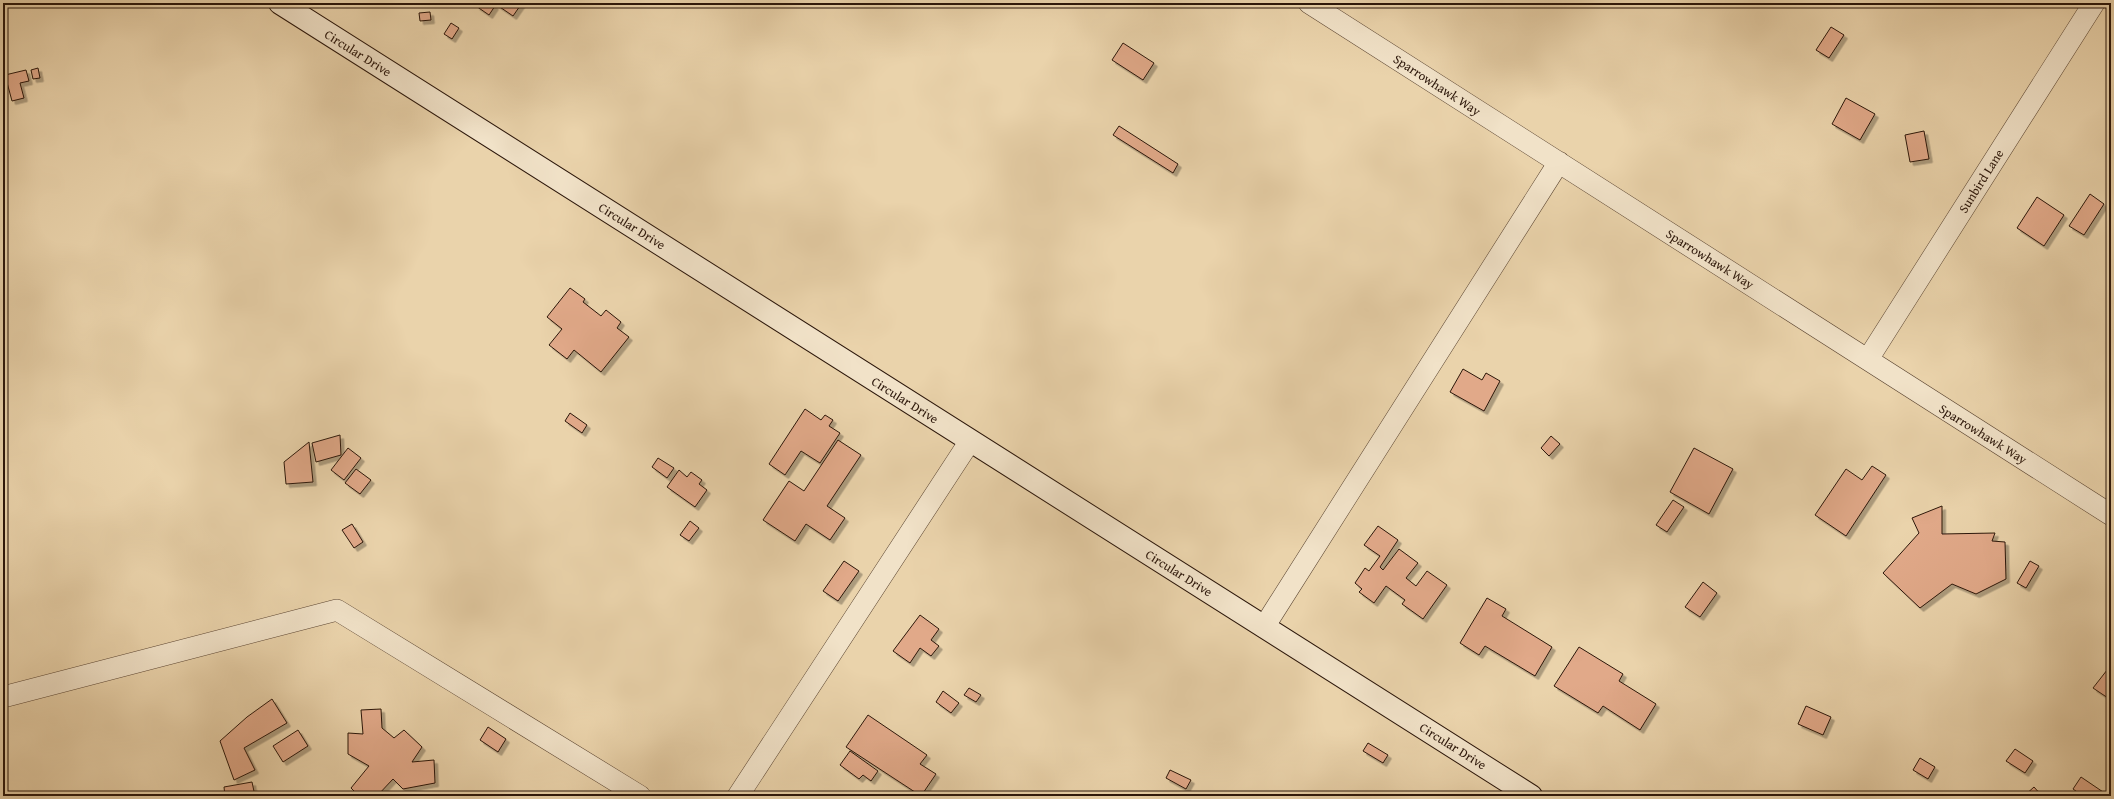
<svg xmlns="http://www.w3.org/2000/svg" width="2114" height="799" font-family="'Gentium Book Plus',serif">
	<defs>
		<filter id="shadow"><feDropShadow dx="3.5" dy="3.5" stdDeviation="0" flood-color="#0004"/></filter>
	</defs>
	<rect width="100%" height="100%" fill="#ead3ab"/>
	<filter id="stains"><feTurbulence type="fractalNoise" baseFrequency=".005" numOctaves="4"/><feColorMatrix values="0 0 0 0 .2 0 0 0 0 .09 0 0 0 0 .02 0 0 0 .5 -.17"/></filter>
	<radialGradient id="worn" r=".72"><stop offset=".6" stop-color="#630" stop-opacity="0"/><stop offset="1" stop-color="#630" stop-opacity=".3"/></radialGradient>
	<path fill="#e1a989" stroke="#2b160a" filter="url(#shadow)" d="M479 3H491L495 6 489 15 476 6Z
		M494 3H522L513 16Z
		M430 12 431 20 420 21 419 13Z
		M451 23 459 28 452 39 444 34Z
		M1831 27 1844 35 1829 58 1816 50Z
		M1123 43 1154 63 1143 80 1112 60Z
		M38 68 40 78 33 79 31 70Z
		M26 70 29 81 20 83 24 98 12 101 5 75Z
		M1846 98 1875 114 1860 140 1832 124Z
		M1119 126 1178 164 1173 173 1113 135Z
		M1924 131 1929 159 1910 162 1905 135Z
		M2090 194 2104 204 2084 235 2069 226Z
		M2037 197 2064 215 2044 246 2017 228Z
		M570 288 585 299 583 302 601 316 606 310 621 322 617 328 629 337 601 372 574 350 567 359 549 345 562 329 547 317Z
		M1463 369 1482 380 1486 373 1500 381 1484 411 1450 392Z
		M805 409 821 420 825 415 833 420 829 426 840 433 820 463 801 451 785 475 769 464Z
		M570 413 587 425 582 433 565 421Z
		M340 435 341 455 316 462 312 443Z
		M1551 436 1560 444 1549 456 1541 448Z
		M838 440 861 455 827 506 845 518 830 540 806 524 795 541 763 520 789 481 804 491Z
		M309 442 313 482 286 484 284 462Z
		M348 448 361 458 344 480 331 470Z
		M1694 448 1733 469 1709 514 1670 492Z
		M658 458 674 468 667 478 652 467Z
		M1872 466 1886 475 1846 536 1815 515 1846 469 1862 480Z
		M356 469 371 480 360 494 345 483Z
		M679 470 687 477 691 472 702 480 699 484 707 490 695 507 667 487Z
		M1673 500 1684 507 1667 532 1656 525Z
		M1942 506V534L1995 533 1992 541 2005 542 2006 579 1976 594 1952 584 1920 608 1883 573 1919 533 1912 518Z
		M690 521 699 528 689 541 680 535Z
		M352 524 363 542 354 548 342 530Z
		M1378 526 1398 540 1380 567 1383 570 1399 549 1418 563 1406 578 1416 586 1427 571 1447 585 1423 619 1402 604 1405 600 1386 586 1374 603 1359 592 1362 589 1355 583 1365 568 1369 571 1380 556 1364 545Z
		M844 561 859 571 838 601 823 591Z
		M2030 561 2039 566 2026 588 2017 583Z
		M1703 582 1717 593 1700 617 1685 607Z
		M1487 598 1506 609 1502 616 1552 647 1535 676 1485 646 1479 655 1460 643Z
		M920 615 939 629 931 640 939 646 931 656 920 648 910 663 893 651Z
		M1579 647 1623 674 1619 681 1656 704 1640 730 1603 706 1598 713 1554 686Z
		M2111 665V700L2093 688Z
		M969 688 981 695 976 702 964 695Z
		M943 691 959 703 951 713 936 702Z
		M272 699 287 723 244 748 255 770 234 780 220 741 247 717Z
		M1806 706 1831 717 1823 735 1798 724Z
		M381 709 382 728 394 738 404 730 422 747 412 762 434 760 435 783 403 789 393 779 377 796H359L351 788 369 766 348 754V733L363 734 361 710Z
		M868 715 927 755 920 764 936 774 921 796 846 747Z
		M488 727 506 739 498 752 480 740Z
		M298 730 308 746 283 762 273 746Z
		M1368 743 1388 755 1383 763 1363 751Z
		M2015 749 2033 761 2025 773 2006 761Z
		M850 751 878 771 871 781 863 775 859 779 840 765Z
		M1920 758 1935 767 1928 779 1913 770Z
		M1170 770 1191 780 1186 789 1166 778Z
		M2081 777 2109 796H2083L2073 789Z
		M252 782 255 796H225L224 787Z
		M2034 787 2042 796H2024Z"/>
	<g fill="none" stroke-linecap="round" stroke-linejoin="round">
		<g stroke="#5b4532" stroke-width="22">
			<path id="street" d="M1309 3 2111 515
				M1868 359 2094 3
				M1264 627 1559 162
				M3 697 337 610 640 796
				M738 796 970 441"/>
		</g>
		<g stroke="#2b160a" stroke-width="24">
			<path id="secondary" d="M280 3 1531 796"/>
		</g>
		<use href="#street" stroke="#f1e2c8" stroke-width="21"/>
		<use href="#secondary" stroke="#f1e2c8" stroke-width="22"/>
	</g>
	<g text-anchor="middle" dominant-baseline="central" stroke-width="3" stroke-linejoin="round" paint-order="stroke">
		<g font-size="13" fill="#2b160a" stroke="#f1e2c8">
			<text transform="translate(358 53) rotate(32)">Circular Drive</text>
			<text transform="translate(1437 85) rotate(33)">Sparrowhawk Way</text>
			<text transform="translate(1981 181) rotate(-58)">Sunbird Lane</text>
			<text transform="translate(632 226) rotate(32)">Circular Drive</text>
			<text transform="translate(1710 259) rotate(32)">Sparrowhawk Way</text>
			<text transform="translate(905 400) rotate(32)">Circular Drive</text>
			<text transform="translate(1983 434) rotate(32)">Sparrowhawk Way</text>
			<text transform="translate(1179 573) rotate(32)">Circular Drive</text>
			<text transform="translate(1453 746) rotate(32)">Circular Drive</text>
		</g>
	</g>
	<rect width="2114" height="799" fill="none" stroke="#ead3ab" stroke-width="16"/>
	<rect x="4" y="4" width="2106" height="791" fill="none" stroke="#2b160a" stroke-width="2"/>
	<rect x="8" y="8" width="2098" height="783" fill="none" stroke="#2b160a"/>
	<rect width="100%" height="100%" filter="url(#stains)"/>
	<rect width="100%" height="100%" fill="url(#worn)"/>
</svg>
